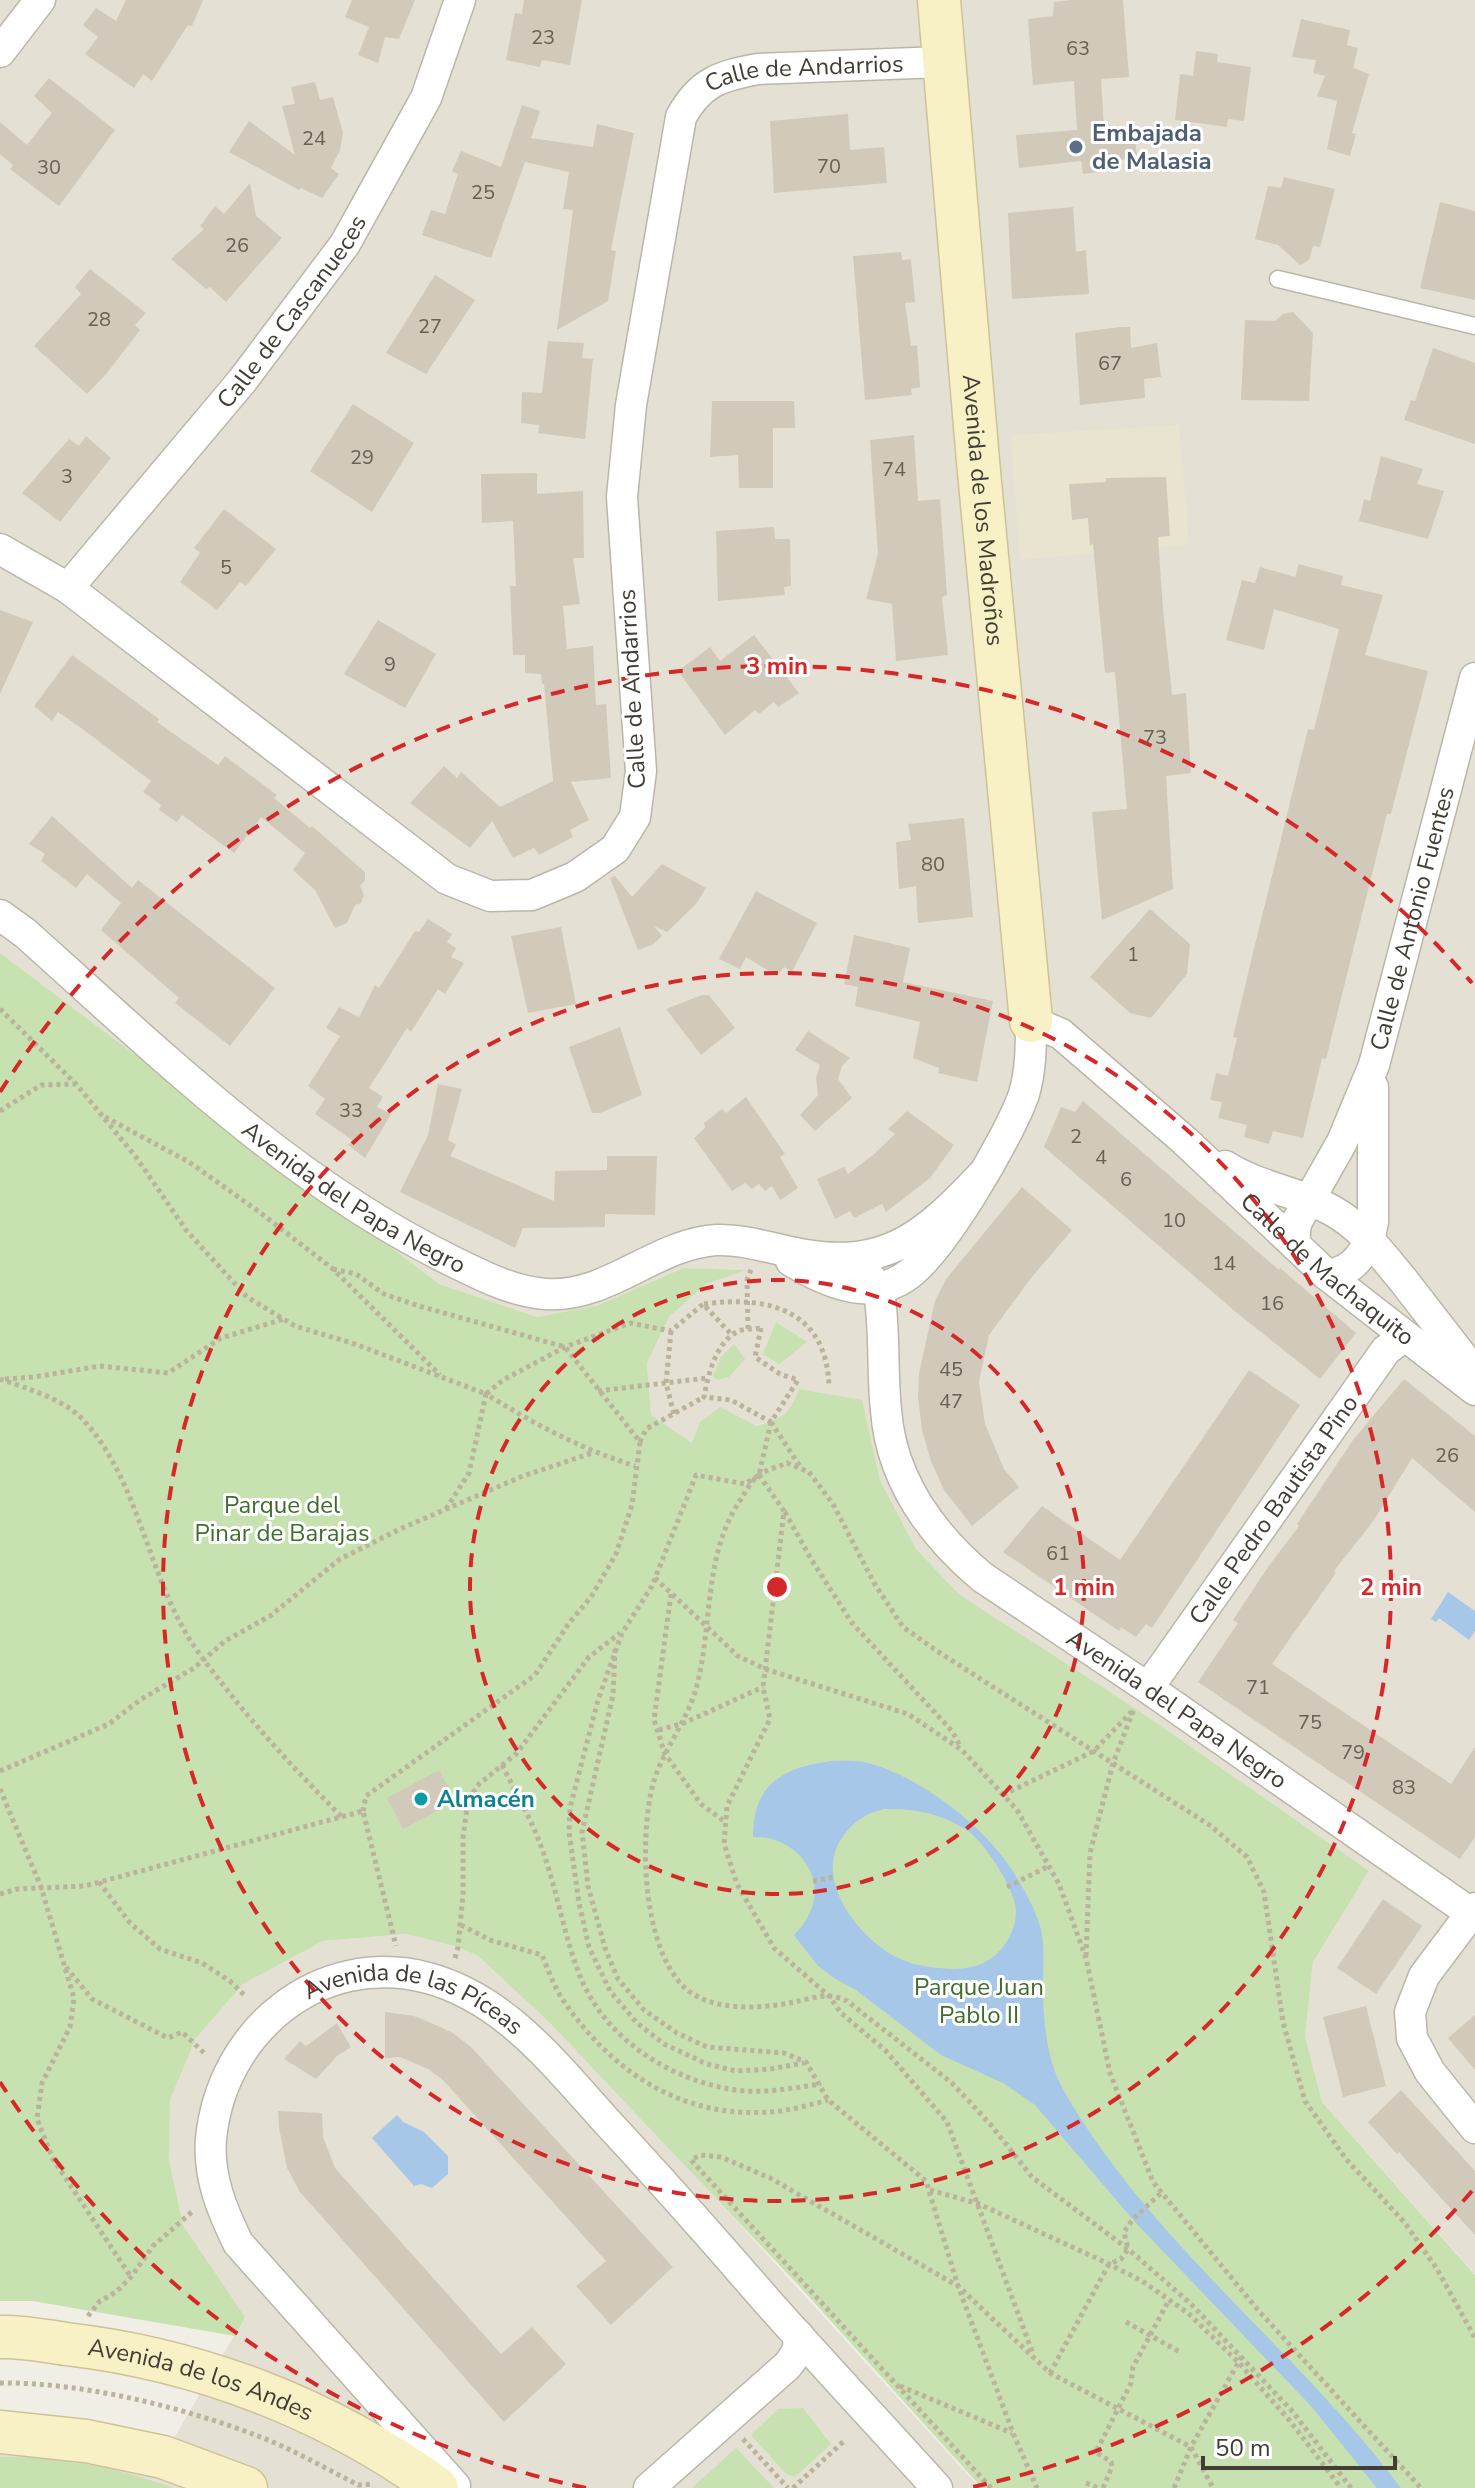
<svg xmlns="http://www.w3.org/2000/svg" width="1475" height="2488" font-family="'Nunito Sans',sans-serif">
	<rect width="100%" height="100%" fill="#f0eee5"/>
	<path fill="#e4e0d3" d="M0 0H1475V2274L1322 2102 1305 2036 1313 1962 1369 1871 1156 1723 959 1594 916 1549 880 1480 861 1400 799 1389 792 1409 778 1419 692 1443 651 1415 647 1363 669 1317 706 1284 743 1270 683 1268 599 1305 537 1317 438 1284 0 953Z
		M405 1934 458 1947 478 1956 549 2022 678 2157 980 2488H0V2432L163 2457 245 2317 183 2225 169 2160 170 2100 196 2038 243 1984 323 1941Z"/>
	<path fill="#e8e4d0" d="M1179 425 1189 545 1020 560 1011 435Z"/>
	<path fill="#c7e1b1" d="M0 953 439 1284 537 1317 599 1305 683 1268 746 1270 706 1284 669 1317 647 1363 651 1415 692 1443 700 1422 720 1407 756 1426C783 1418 789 1415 799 1389L862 1400 880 1480 916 1549 959 1594 1145 1715 1369 1871 1313 1962 1305 2036 1322 2102 1475 2275V2488H982L801 2288 549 2022 478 1956 458 1947 406 1934 323 1941 243 1984 196 2038 170 2100 169 2160 183 2225 245 2317 235 2336 33 2301H0Z
		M776 1322 807 1342 779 1364 763 1354Z
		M734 1344 745 1359 729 1377 718 1380 713 1376 720 1358Z
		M803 2408 831 2444 795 2477 785 2473 751 2435 778 2409Z
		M736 2448 774 2488H692Z
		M0 2457C64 2457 114 2467 174 2488H0Z"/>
	<path fill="#a6c7e8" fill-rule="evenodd" d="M1448 1592 1475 1611V1631L1469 1640 1439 1618 1436 1622 1431 1619Z
		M832 1761C843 1761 856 1760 868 1763 919 1776 984 1826 1012 1870 1023 1887 1036 1910 1041 1930 1045 1948 1043 1966 1043 1985 1043 2019 1046 2060 1064 2091 1151 2243 1297 2349 1401 2488H1377L1311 2406 1135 2222 1035 2105 1003 2083 941 2055 856 1990 834 1978 817 1965 794 1935C798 1930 803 1926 806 1920 832 1879 796 1835 753 1837 753 1784 783 1767 832 1761ZM884 1809C913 1808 940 1813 965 1829 984 1841 1010 1882 1015 1904 1020 1925 1005 1951 987 1961 973 1969 956 1970 940 1968 920 1967 899 1961 883 1949 850 1925 814 1874 844 1835 854 1821 867 1813 884 1809Z
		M397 2115 403 2122 424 2132 448 2156V2174L432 2188 421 2184 414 2186 372 2138Z"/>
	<path fill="#d1cabb" d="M126 0H203L192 26 188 25 152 81 143 74 134 88 85 54 98 37 83 25 96 8 116 21Z
		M352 0H415L399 39 385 37 378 63 358 55 369 27 345 17Z
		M524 0H582L570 65 542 60 540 67 506 60 515 13 522 14Z
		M1072 0H1123L1129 77 1101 79 1104 129 1134 127 1137 158 1108 161V171L1083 174 1081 161 1019 168 1016 135 1077 130 1074 81 1033 85 1028 19 1053 16 1054 2Z
		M1301 19 1350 30 1347 45 1358 48 1353 68 1369 74 1352 133 1356 134 1350 156 1327 149 1337 101 1317 96 1325 76 1313 73 1316 60 1292 57Z
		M1196 51 1218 54 1217 62 1251 67 1244 121 1228 119 1227 127 1175 120 1180 74 1193 76Z
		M49 78 115 130 59 206 10 169 13 165 0 154V122L27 145 52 113 34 96Z
		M315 82 320 100 333 97 343 133 340 150 331 168 339 174 322 198 301 188 299 190 229 152 249 121 295 155 282 106 295 104 291 87Z
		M522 105 540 111 531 138 593 147 597 124 634 133 611 250 616 251 608 301 557 330 573 210 563 209 569 172 525 162 491 258 422 235 431 210 445 214 458 174 452 171 461 151 501 167Z
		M848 114 850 150 884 147 887 183 774 193 770 121Z
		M1284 177 1335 189 1320 247 1313 246 1309 260 1300 265 1278 245 1255 239 1268 186 1281 188Z
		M250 183 256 216 282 238 226 302 210 287 206 289 171 259 204 229 200 226 215 206 224 214Z
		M1440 202 1475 211V300L1420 288Z
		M1073 207 1076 252 1086 250 1089 294 1012 299 1008 213Z
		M901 252 902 260 911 259 915 302 905 303 911 346 917 345 920 387 911 389 912 395 865 400 853 256Z
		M90 269 146 313 135 325 140 330 107 373 87 394 34 346 81 294 75 287Z
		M435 275 475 300 426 374 386 353Z
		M1293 312 1313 333 1309 401 1241 400 1245 320 1275 321 1283 314Z
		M1120 327H1130L1131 348 1157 343 1161 377 1144 379 1145 398 1080 405 1075 333Z
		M548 341 584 343 582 358 593 359 585 439 538 433 539 425 521 423 522 392 542 393Z
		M1433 348 1475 363V444L1404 420 1411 400 1415 401Z
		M712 401H794L795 428H773V488H739L738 455 710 457Z
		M353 404 414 443 372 512 310 471Z
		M914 435 918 501 940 499 947 595 942 597 948 655 896 661 892 604 866 599 878 554 870 440Z
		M86 436 111 458 60 522 22 493 69 439 79 446Z
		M1381 456 1423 469 1417 484 1444 491 1428 539 1359 521 1364 499 1370 501Z
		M537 473V494L583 491 584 558H573L580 604 563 606 567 649 593 646 596 705 606 704 611 778 571 782 589 820 570 830 573 837 539 855 534 848 513 858 492 821 470 848 410 803 444 766 457 778 461 772 500 807 553 781 544 684H542L541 674 525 673V655H513L510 586H516L513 521 482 523 481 474Z
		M1166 477 1170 536 1158 537 1163 609 1172 695 1186 693 1191 773 1166 776 1173 889 1102 920 1092 812 1127 809 1115 672 1105 673 1093 544 1090 545 1088 518 1072 520 1069 484 1106 482V478Z
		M224 509 276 549 246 586 240 582 217 610 180 582 200 553 194 548Z
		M774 527 775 539H790L791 586 784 587 785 595 718 601 716 531Z
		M1299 564 1343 576 1341 585 1383 595 1365 655 1428 671 1391 814H1387L1326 1059 1322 1058 1303 1138 1273 1131 1269 1144 1244 1137 1247 1125 1218 1118 1222 1102 1210 1100 1216 1073 1228 1076 1237 1038 1233 1037 1251 961 1308 729 1314 730 1339 629 1274 609 1264 650 1226 640 1242 580 1255 583 1260 567 1295 577Z
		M0 610 33 622 0 694Z
		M378 620 436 654 405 708 344 674Z
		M754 635 799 693 778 707 774 702 759 714 755 710 725 735 678 671 710 647 720 661Z
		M72 655 159 719 157 722 218 765 225 756 277 795 274 798 310 828 312 826 365 872V880L360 886 364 895 361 903 355 905 347 923 335 928 315 890 293 870 305 853 261 817 234 853 182 815 177 822 159 810 161 805 143 792 151 781 84 730 58 712 52 721 34 706Z
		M52 816 132 888 138 880 275 988 230 1046 175 1003 179 998 101 930 121 903 87 874 76 888 41 861 45 854 29 844Z
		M964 818 973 917 918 923 916 886 899 889 896 842 911 840 908 824Z
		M662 864 706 888 696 904 667 932 654 926 662 936 652 945 638 950 610 878 615 876 632 897Z
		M756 891 817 923 792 972 784 967 777 976 746 957 740 969 719 959Z
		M1150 909 1190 944 1187 974 1151 1018 1130 1013 1090 977Z
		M428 919 452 934 447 942 456 948 451 957 464 963 445 994 438 989 411 1032 407 1028 369 1088 383 1097 377 1107 391 1114 365 1158 348 1145 352 1140 315 1114 325 1099 308 1086 340 1036 326 1028 339 1007 359 1017 375 985 379 988 415 931 419 932Z
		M561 927 576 1004 528 1013 511 936Z
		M854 935 910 948 903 982 993 1001 977 1082 938 1073 939 1068 913 1058 920 1022 855 1006 858 987 844 984Z
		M702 995H709L735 1028 701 1055 666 1009Z
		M620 1027 642 1095 600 1113H592L569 1047Z
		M808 1031 850 1058 842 1066 838 1079 852 1098 815 1131 800 1115 818 1095 816 1078 820 1065 795 1050Z
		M438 1084 462 1089 448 1140 456 1145 450 1156 554 1201 555 1171 607 1170V1156H657L655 1215 605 1214V1227L523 1228 515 1248 400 1192 428 1135Z
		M746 1097 785 1154 780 1157 798 1188 780 1200 772 1186 765 1191 759 1184 752 1189 745 1183 732 1191 694 1138 705 1128 704 1123 722 1109 726 1113Z
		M1083 1101 1279 1270 1280 1268 1356 1333 1320 1379 1237 1313 1044 1147 1061 1107 1075 1112Z
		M907 1111 954 1145 930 1178 886 1212 882 1204 854 1218 850 1211 835 1219 817 1179 844 1167 848 1174 873 1155 895 1134 888 1129Z
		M1022 1187 1072 1230 1031 1278 989 1335 979 1382 985 1424 1004 1469 1019 1487 972 1526 944 1490 931 1461 922 1430 918 1397 919 1373 935 1301 946 1279Z
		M1249 1370 1300 1405 1152 1628 1146 1624 1136 1637 1121 1627 1119 1631 1003 1552 1042 1506 1120 1560Z
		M1404 1379 1475 1436V1512L1412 1458 1374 1520 1334 1571 1336 1573 1272 1664 1451 1784 1475 1747V1837L1460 1859 1198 1682 1238 1623 1233 1620 1268 1567 1299 1526 1297 1524 1353 1440Z
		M439 1770 456 1801 403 1829 387 1798Z
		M1383 1899 1422 1926 1376 1994 1337 1968Z
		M1366 2006 1386 2086 1343 2097 1323 2017Z
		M385 2012 414 2016 436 2025 453 2033 471 2047 673 2267 611 2325 576 2286 606 2261 443 2080 428 2069 400 2057 385 2058Z
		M1475 2015V2070L1448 2038Z
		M337 2023 351 2047 337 2056 316 2079 284 2059 300 2041 306 2046Z
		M1401 2090 1475 2171V2235L1399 2152 1397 2154 1368 2122Z
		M278 2111 322 2113 323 2137 335 2168 501 2354 532 2327 566 2364 504 2422 300 2192 287 2168 279 2128Z"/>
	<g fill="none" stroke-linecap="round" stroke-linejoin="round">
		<g stroke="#bbb6a8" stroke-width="19">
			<path id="lane" d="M1278 279 1475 326"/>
		</g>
		<g stroke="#bbb6a8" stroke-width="33">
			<g id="street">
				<path d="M0 52 40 0"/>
				<path id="s1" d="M0 549 68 588 447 879 490 896 532 895 575 877 615 849 635 817 641 771 622 497 631 405 681 117C700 82 720 76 758 69L942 62"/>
				<path id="s2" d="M68 588 242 381 345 244 426 98 460 0"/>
				<path id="s3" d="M0 915 25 933C157 1051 289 1181 450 1260 481 1275 510 1291 545 1294 607 1299 655 1244 716 1240 744 1239 773 1249 800 1254 887 1270 925 1235 982 1175"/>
				<path d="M1225 1166C1258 1187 1299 1192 1333 1211 1363 1228 1382 1255 1403 1280 1427 1311 1451 1342 1475 1373"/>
				<path id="s4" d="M1294 1243 1296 1223 1342 1142 1374 1065 1475 678"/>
				<path id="s5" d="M791 1261C814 1275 849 1292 877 1288 886 1287 898 1282 905 1277 941 1254 1010 1135 1024 1094 1031 1070 1031 1045 1031 1021L1061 1034 1185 1141 1327 1275 1475 1390"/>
				<path id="s6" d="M867 1273 877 1288 880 1299C885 1336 882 1373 886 1410 891 1479 931 1534 982 1577L1148 1688 1475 1916"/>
				<path d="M1327 1275C1355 1272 1369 1249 1373 1222V1087"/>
				<path id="s7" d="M1148 1688 1386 1350 1405 1336"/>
				<path d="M1475 1908 1424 1976 1410 2012 1412 2038 1430 2072 1475 2128"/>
				<path id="s8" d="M455 2486 238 2243C222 2210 208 2177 211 2139 221 2032 319 1949 428 1978 506 1999 557 2067 609 2124 662 2181 714 2240 766 2300 822 2363 880 2425 937 2488"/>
				<path d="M649 2488 787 2366C796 2355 800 2349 798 2335"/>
			</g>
		</g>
		<g stroke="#ccc398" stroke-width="45">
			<g id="secondary">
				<path id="s9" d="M939 0 978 461 1031 1021"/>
				<path id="s10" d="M0 2337C22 2336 45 2341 66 2344 198 2359 329 2409 437 2488"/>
				<path d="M0 2432 86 2441 163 2457 246 2488"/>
			</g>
		</g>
		<path stroke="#bbb39b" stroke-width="5" stroke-dasharray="4 4" stroke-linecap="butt" d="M0 1009 76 1084 136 1157 186 1230 247 1297 295 1326 355 1344 486 1394 503 1380 565 1347 630 1323 671 1331 703 1304 732 1335
			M0 1111 41 1085 76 1084
			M105 1117 189 1162 258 1211 333 1269 440 1375
			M333 1269 356 1274 384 1294 419 1306 565 1347 640 1442 632 1505 616 1554 591 1597 569 1623 535 1675 366 1796 363 1811
			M704 1304C770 1295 827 1311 829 1387
			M761 1328 755 1357 780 1374 798 1380 771 1422 731 1400 704 1397C708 1376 715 1345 735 1333 743 1328 753 1329 761 1328Z
			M748 1329 747 1280 752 1267
			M671 1331 666 1383 674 1414
			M0 1379C28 1389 66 1399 86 1423 136 1480 146 1561 182 1626 193 1647 209 1667 224 1686 260 1732 300 1775 342 1817
			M5 1379 34 1377 100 1366 168 1373 221 1338 284 1319
			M598 1391 707 1378
			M771 1422 759 1475 745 1484 696 1475 652 1586 622 1633 598 1700 570 1808 569 1832 579 1903 589 1947 610 1991 637 2023 664 2044 707 2064 736 2071 770 2069 804 2063
			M771 1422 801 1468
			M640 1442 646 1429 704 1397
			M759 1475 784 1511 763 1687 770 1719 727 1806 724 1844 737 1884 774 1948 829 1996 841 2013 885 2050 947 2122 1033 2354
			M446 1509 469 1473 486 1394C536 1425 579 1448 635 1466
			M785 1512 811 1559 852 1623 952 1731 960 1746
			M655 1578 738 1656 765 1669 908 1714 962 1750 1017 1810 1059 1884 1086 1958 1110 2073 1153 2182 1257 2309 1421 2488
			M671 1594 654 1720 665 1754 701 1804 725 1822
			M615 1649 613 1695 582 1832 588 1886 605 1948 618 1979 644 2010 677 2033 707 2047 784 2053 806 2062 828 2100 926 2181 958 2286 1013 2433 1037 2488
			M659 1730 684 1723 763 1687
			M502 1765C514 1789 527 1812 537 1836 556 1881 562 1931 580 1976 605 2039 671 2081 736 2090 764 2094 793 2088 821 2084
			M0 1771 109 1724 140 1700 194 1668 225 1641 270 1616 340 1559 400 1529 523 1476 592 1453
			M0 1789 41 1887 74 1998 70 2027 42 2083 37 2119 53 2159 131 2277
			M1003 1795 1094 1751 1131 1712
			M813 1881 834 1877
			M99 1882 130 1923 160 1949 202 1963 230 1981 246 1997
			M1007 1887 1049 1866
			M0 1894 17 1889 85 1886 363 1811 396 1946
			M461 1925 490 1940 542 1955C548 1969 554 1987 563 2000 614 2075 687 2122 780 2111 796 2109 813 2104 828 2100
			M1086 1956 1090 1853 1113 1763 1134 1709
			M455 1958 458 1947 463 1894V1838L468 1800 479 1784 516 1754 589 1657 620 1633
			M66 1967 92 1999 168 2038 182 2032 204 2053
			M930 2190 979 2204 1109 2264 1142 2281 1188 2313 1239 2363 1290 2421 1341 2488
			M88 2316 99 2302 117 2291 131 2277 153 2246 193 2211
			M1126 2322 1180 2352
			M1050 2373 1109 2264 1121 2259 1128 2249 1124 2232 1133 2219 1162 2192
			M0 2383C82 2382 182 2407 258 2436 292 2449 325 2468 358 2485L372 2484
			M900 2386 1012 2433
			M743 2439 788 2488
			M1086 2483 1098 2488
			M793 2488 844 2441
			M991 2488 691 2160 700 2155 721 2157 770 2178 958 2286 1050 2373 1191 2447 1213 2488
			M1103 2488 1112 2467 1111 2462 1096 2452 1131 2383 1133 2367 1169 2300
			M1174 2488 1191 2447 1242 2356
			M1351 2488 1293 2412 1191 2304 1128 2249 1032 2177 991 2125 952 2083 847 2001C842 1999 835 1996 829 1996 819 1995 805 2000 794 2002 761 2009 710 2012 684 1987 642 1946 639 1838 653 1784 663 1749 688 1721 697 1685 713 1623 703 1555 741 1499 746 1491 751 1481 759 1475 767 1469 778 1467 787 1463L809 1472 833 1504 874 1583 903 1627 937 1651 1211 1826 1247 1857 1264 1892 1283 2022 1305 2101 1346 2159 1405 2223 1437 2269 1475 2338"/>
		<use href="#lane" stroke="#fff" stroke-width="16"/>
		<use href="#street" stroke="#fff" stroke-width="30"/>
		<use href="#secondary" stroke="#f9f1c6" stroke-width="42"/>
	</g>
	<g fill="none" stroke="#d62828" stroke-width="4" stroke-dasharray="14 10">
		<circle cx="777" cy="1587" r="307"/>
		<circle cx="777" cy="1587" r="614"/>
		<path d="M1472 2191A921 921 0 0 1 968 2488M586 2488A921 921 0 0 1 0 2082M0 1092A921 921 0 0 1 1472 983"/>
	</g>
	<circle fill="#5c6f8a" stroke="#fff" stroke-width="3" cx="1076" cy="147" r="8"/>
	<circle fill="#0f9aa8" stroke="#fff" stroke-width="3" cx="421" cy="1799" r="8"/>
	<g text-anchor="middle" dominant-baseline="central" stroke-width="6" stroke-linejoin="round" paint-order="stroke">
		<g font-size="20" fill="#666156">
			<text x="543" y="37">23</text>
			<text x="1078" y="48">63</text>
			<text x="314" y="138">24</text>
			<text x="829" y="166">70</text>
			<text x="49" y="167">30</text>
			<text x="483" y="192">25</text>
			<text x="237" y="245">26</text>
			<text x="99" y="319">28</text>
			<text x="430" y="326">27</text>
			<text x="1110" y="363">67</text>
			<text x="362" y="457">29</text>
			<text x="894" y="469">74</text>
			<text x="67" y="476">3</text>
			<text x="226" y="567">5</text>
			<text x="390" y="664">9</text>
			<text x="1155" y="737">73</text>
			<text x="933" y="864">80</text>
			<text x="1133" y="954">1</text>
			<text x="351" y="1110">33</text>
			<text x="1076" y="1136">2</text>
			<text x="1101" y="1157">4</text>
			<text x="1126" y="1179">6</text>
			<text x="1174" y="1220">10</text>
			<text x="1224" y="1263">14</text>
			<text x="1272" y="1303">16</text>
			<text x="951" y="1369">45</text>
			<text x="951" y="1401">47</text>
			<text x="1447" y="1455">26</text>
			<text x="1058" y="1553">61</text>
			<text x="1258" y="1687">71</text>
			<text x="1310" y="1722">75</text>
			<text x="1353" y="1752">79</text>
			<text x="1404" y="1787">83</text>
		</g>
		<g font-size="24" fill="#423e35" stroke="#fff">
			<text stroke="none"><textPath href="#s1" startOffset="1624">Calle de Andarrios</textPath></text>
			<text stroke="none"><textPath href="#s2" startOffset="356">Calle de Cascanueces</textPath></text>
			<text stroke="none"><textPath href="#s9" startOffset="512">Avenida de los Madroños</textPath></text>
			<text transform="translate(632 689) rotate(-93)">Calle de Andarrios</text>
			<text stroke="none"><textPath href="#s4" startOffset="348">Calle de Antonio Fuentes</textPath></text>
			<text stroke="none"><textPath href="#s3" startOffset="454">Avenida del Papa Negro</textPath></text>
			<text stroke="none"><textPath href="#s5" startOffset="804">Calle de Machaquito</textPath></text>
			<text stroke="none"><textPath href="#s7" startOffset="218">Calle Pedro Bautista Pino</textPath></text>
			<text stroke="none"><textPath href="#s6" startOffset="574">Avenida del Papa Negro</textPath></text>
			<text stroke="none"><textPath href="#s8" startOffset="732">Avenida de las Píceas</textPath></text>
			<text stroke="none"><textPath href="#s10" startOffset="206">Avenida de los Andes</textPath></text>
		</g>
		<g font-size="24" font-weight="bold" fill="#4e5e75" stroke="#fff" text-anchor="start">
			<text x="1092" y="133">Embajada<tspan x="1092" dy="28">de Malasia</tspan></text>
		</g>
		<g font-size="24" fill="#406d2e" stroke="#fff">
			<text x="282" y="1505">Parque del<tspan x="282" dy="28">Pinar de Barajas</tspan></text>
			<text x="979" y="1987">Parque Juan<tspan x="979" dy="28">Pablo II</tspan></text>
		</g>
		<g font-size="24" font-weight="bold" fill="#0d838f" stroke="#fff" text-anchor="start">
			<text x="437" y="1799">Almacén</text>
		</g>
	</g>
	<circle cx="777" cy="1587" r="12" fill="#d62828" stroke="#fff" stroke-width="4"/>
	<g font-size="24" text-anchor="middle" font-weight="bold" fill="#d62828" stroke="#fff" stroke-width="6" stroke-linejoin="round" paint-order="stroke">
		<text x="777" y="674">3 min</text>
		<text x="1084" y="1595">1 min</text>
		<text x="1391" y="1595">2 min</text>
	</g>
	<path d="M1203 2456v12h192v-12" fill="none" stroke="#423e35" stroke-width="4"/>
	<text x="1215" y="2456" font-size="24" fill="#423e35" stroke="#ffffff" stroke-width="6" paint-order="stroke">50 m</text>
</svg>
